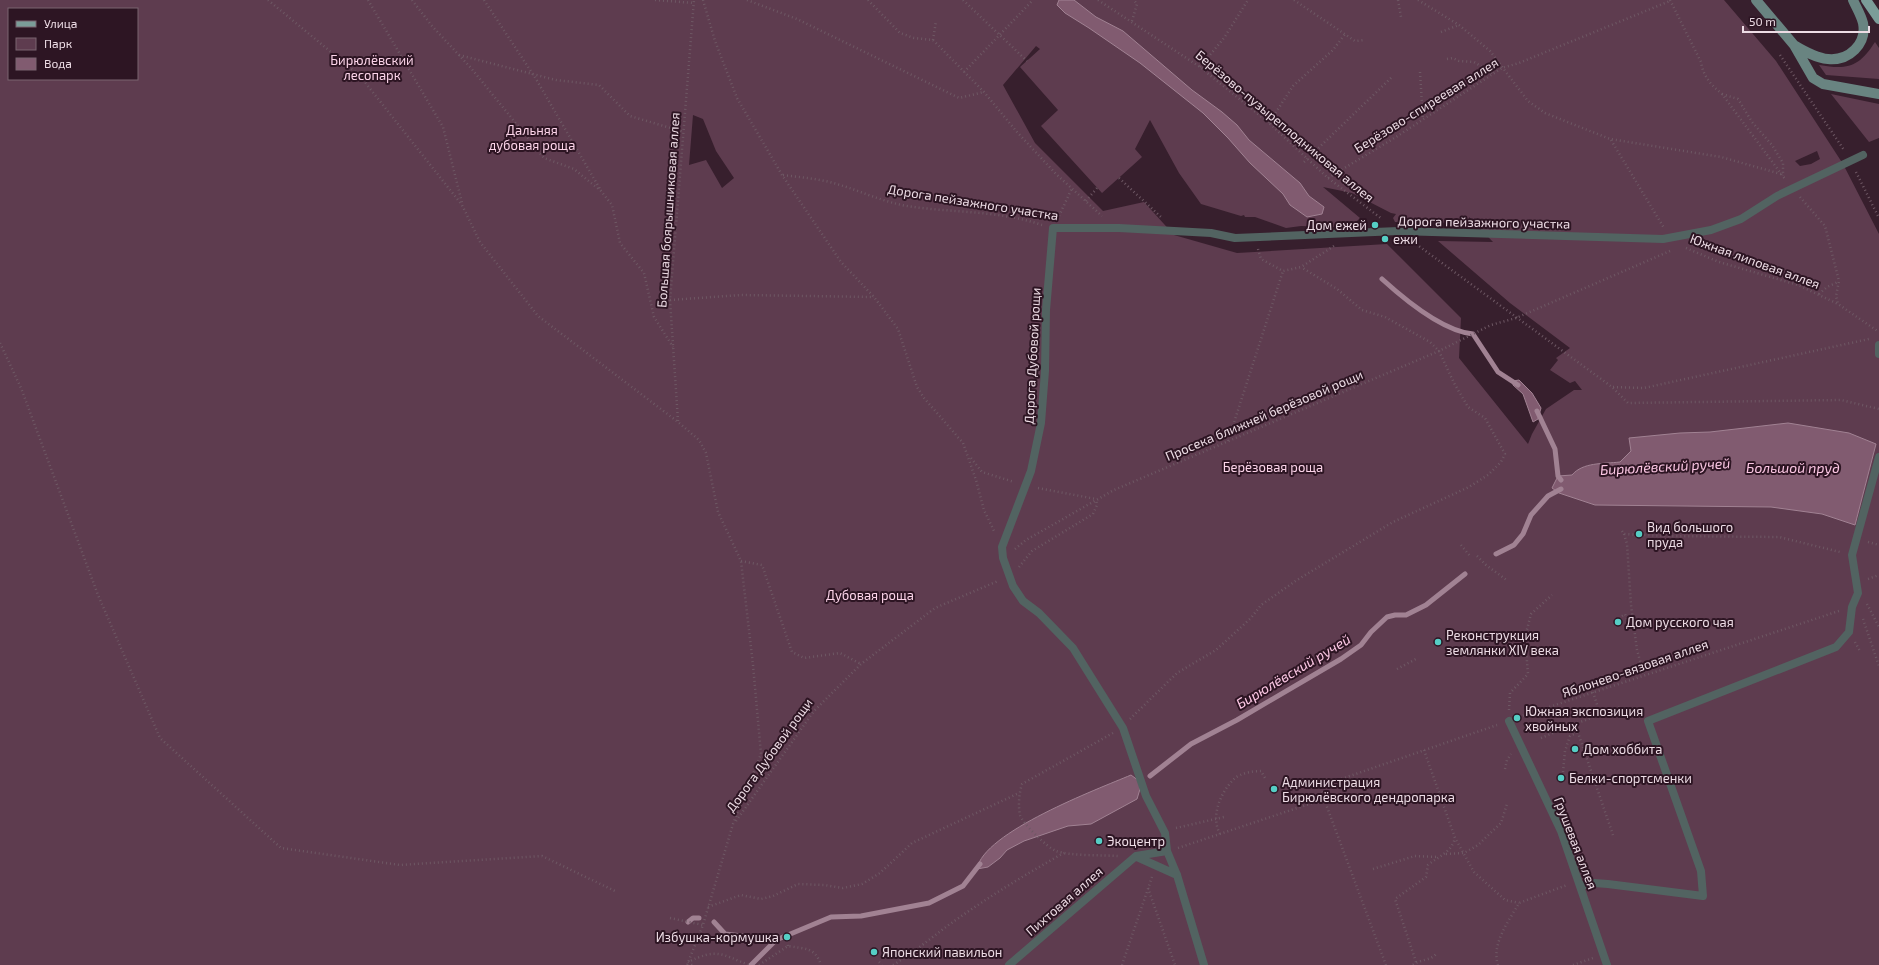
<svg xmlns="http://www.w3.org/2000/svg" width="1879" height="965" font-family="'Exo 2',sans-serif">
	<rect width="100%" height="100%" fill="#371f2d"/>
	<path fill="#5e3c4f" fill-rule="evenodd" d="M0 0H1724L1776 61 1843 164 1879 234V965H0ZM9 9H137V79H9ZM1036 46 1040 49 1020 67 1058 110 1041 126 1102 193 1142 157 1135 149 1150 120 1179 173 1201 204 1241 216 1244 215 1245 217H1255L1286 228 1301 226 1334 227 1353 225 1360 218 1323 187 1352 193 1391 213 1396 214 1393 218 1395 222 1464 223 1469 221V217L1493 242 1438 241 1510 303 1570 348 1556 358 1558 360 1550 370 1570 383 1575 381 1582 390H1574L1546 409 1532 434 1528 444 1459 358 1461 318 1387 244 1237 253 1174 235 1144 202 1103 211 1035 143 1003 85ZM693 115 703 119 716 151 734 178 722 188 706 160 689 165ZM1817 151 1820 159 1811 164 1800 166 1795 161Z
		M1875 42 1879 48V79L1826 75 1819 65C1848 70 1859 67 1875 42Z
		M1831 94 1879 104V138L1869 142Z"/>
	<path fill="#815b70" stroke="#a18293" d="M1059 0H1074L1096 17 1123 31 1192 90 1222 112 1237 125 1249 140 1300 183 1309 196 1324 207 1322 214 1307 217 1290 205 1283 194 1250 163 1228 138 1203 113 1140 63 1089 28 1065 13 1057 5Z
		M1519 380 1532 393 1541 408 1538 419 1533 422 1523 394 1513 385V381Z
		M1788 423 1849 433 1876 444 1855 525 1822 514 1771 507 1595 505 1559 493 1552 488 1558 476 1572 475C1583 462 1603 464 1620 462L1631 451 1629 438 1680 433 1710 432Z
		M1131 775 1139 781 1140 789 1137 799 1091 824 1068 826 1024 841 1007 850 1000 858 988 867 977 869C983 832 1098 789 1131 775Z"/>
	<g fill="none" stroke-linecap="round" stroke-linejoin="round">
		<path stroke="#a18293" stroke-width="5" d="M1382 279C1404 299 1442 331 1473 334L1498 372 1518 385
			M1537 411 1555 449 1558 476 1561 480
			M1496 554 1514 545 1523 534 1531 515 1548 496 1561 489
			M1150 776 1191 744 1237 720 1341 659 1361 645 1371 632 1387 617 1395 615H1406L1426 605 1465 574
			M688 922 693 918H699
			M714 922 725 934 776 940 831 917 861 916 929 903 963 886 980 864
			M751 965 776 940"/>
		<path stroke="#6e5864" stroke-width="2.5" stroke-dasharray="1 3" stroke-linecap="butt" d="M268 0 360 76 462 205 480 242 538 316 678 422 699 440 706 453 718 512 741 561 753 665 761 754 733 824 703 925 687 965
			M368 0 443 127 462 203
			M412 0 432 26 471 68 544 158 574 169 601 191 612 205 620 243 644 273 654 317 673 347
			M484 0 536 79 600 189
			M655 0 694 3
			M703 0 715 41 737 98 782 175 841 262 874 297 898 329 917 387 924 398 963 443 976 480 984 510 995 533
			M747 0 797 19 959 98 984 92
			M868 0 900 33 914 38 933 40 984 92 1017 132 1056 174 1102 216
			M963 0 1027 61
			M1098 0 1200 67 1269 123 1328 178 1382 219
			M1294 0 1355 41 1365 40
			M1398 0 1401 17
			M1418 0 1459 25 1490 51 1528 101 1545 113 1610 139 1721 157 1781 174
			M1670 0 1701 62C1703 76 1711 85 1722 94L1785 179
			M1132 21 1137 4 1134 0
			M1441 32 1459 25
			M933 40 936 21
			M459 55 556 80 599 85 630 116 684 132
			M1780 55 1844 150
			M1447 59 1453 58 1459 61 1474 62 1492 73
			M1200 67 1224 38 1248 0
			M964 72 1033 0
			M1420 72 1423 120
			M1722 94 1738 99 1752 122 1772 145 1783 163V176
			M1269 123 1293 86 1333 50 1345 34
			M1611 140 1664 228
			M1304 162 1392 77
			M1856 172 1879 218
			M783 175C797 177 811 178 825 181 853 187 878 201 907 206 951 213 999 210 1042 225
			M1119 178 1161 217
			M1328 178 1396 137 1502 68 1519 63 1670 1
			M1800 197 1825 226 1839 281 1836 296 1838 304
			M1086 201 1097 188
			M1059 216 1072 188
			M1416 244 1612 387 1628 403 1841 400 1879 409
			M1686 248 1719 262 1798 285 1838 304 1879 332
			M1258 249 1261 259 1283 271 1301 267 1334 246
			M1819 294 1827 287 1838 282
			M670 300 741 295 874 297
			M0 343 21 388 98 595 160 738 281 848 400 865 542 856 617 892
			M1613 387 1644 388 1869 339
			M678 421 670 300 694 0
			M1228 441 1283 271
			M971 458 982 472 1014 482
			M1038 488 1096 499
			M1622 531 1624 534 1664 536 1779 537 1840 552
			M1624 534 1627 544 1631 605 1637 650 1644 675
			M1868 542 1879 545
			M1461 545 1470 556
			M1015 549 1026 540 1114 490 1439 351 1491 325 1516 318 1670 251
			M1477 556 1486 565 1508 581
			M741 561 762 565 792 652 804 658 840 653 861 664
			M1019 567 1032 551 1093 514 1097 505 1096 499
			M1868 579 1879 575
			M1867 604 1879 627
			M1622 616 1625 614 1627 619
			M1863 619 1879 666
			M1855 642 1860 651
			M1397 669 1416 659
			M1593 692 1600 714
			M1509 710 1510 693 1528 674 1525 637 1531 614 1552 595
			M1519 717 1839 611
			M1130 719 1177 673 1216 650 1251 618 1261 605 1297 580 1393 522 1469 487 1488 475 1501 462 1505 454 1485 418 1468 407 1454 383 1439 351 1430 342 1385 317 1362 310 1337 289 1301 267
			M1113 733 1022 784C1019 794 1018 805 1020 815 1022 823 1048 848 1056 851 1070 856 1102 855 1118 856
			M1541 738 1575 724
			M1424 750 1455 838 1474 872 1505 900 1519 903
			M1505 769 1507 760 1511 754
			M1563 772 1565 751 1570 736 1578 732
			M736 821 814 711 861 664 935 608 998 581
			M1176 828 1224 817
			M1220 834C1210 816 1221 792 1234 779 1240 773 1253 771 1261 771L1265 778
			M1613 835 1575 724 1620 707
			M1178 848 1324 799
			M1446 854 1464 853 1478 845 1501 823 1507 804
			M1373 869 1415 856 1438 857
			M1148 888 1175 965
			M708 907 741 895 761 899 773 896 798 884 824 885 843 888 862 884 880 873 912 843 1019 793
			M670 918 703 925
			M787 937 788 946
			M879 962 882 965
			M1416 962 1395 899 1426 877 1428 865C1439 856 1451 853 1455 838
			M692 965 688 962C717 948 721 954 749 965
			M759 965 788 946C805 949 815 947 821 965
			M893 965C913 953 931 938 950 924 987 898 1024 875 1064 853
			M1122 965 1152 877
			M1386 965 1324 799 1321 786 1497 725
			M1413 965C1420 959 1430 961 1436 954
			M1498 965C1491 944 1509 921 1519 903L1567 885
			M1573 965 1593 958"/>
		<path stroke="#526361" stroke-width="8" d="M1879 345V354
			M1509 721 1561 831 1607 965
			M1137 857 1177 875
			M1580 886 1594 883 1608 884 1703 896 1701 871 1648 721 1836 647 1849 632 1852 607 1858 593 1852 555 1879 457
			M1009 965 1136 856 1167 851
			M1204 965 1177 875 1167 851 1165 833 1146 796 1123 728 1073 648 1039 613 1023 601 1013 586 1003 558 1002 547 1031 471 1041 423 1045 371 1046 310 1053 228H1119L1211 233 1235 238 1398 231 1663 239 1711 230 1741 219 1777 196 1863 155"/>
		<path stroke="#698481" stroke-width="10" d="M1756 0 1794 45 1813 78 1823 84 1879 94
			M1794 45C1804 51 1816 58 1828 59 1849 61 1867 44 1863 23 1861 15 1856 7 1853 0"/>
		<path stroke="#7b9d99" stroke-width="10" d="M1866 0 1879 19"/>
	</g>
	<g fill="#55cec5" stroke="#2d1523" stroke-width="1.5">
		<circle cx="1375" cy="225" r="4"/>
		<circle cx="1385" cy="239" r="4"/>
		<circle cx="1639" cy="534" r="4"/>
		<circle cx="1618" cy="622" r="4"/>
		<circle cx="1438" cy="642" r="4"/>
		<circle cx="1517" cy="718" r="4"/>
		<circle cx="1575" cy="749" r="4"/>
		<circle cx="1561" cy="778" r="4"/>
		<circle cx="1274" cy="789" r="4"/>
		<circle cx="1099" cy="841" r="4"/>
		<circle cx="787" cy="937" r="4"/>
		<circle cx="874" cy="952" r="4"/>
	</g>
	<g text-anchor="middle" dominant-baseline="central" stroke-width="4" stroke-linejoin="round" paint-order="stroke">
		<g font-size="13" fill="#fdd5ea" stroke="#2d1523">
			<text x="372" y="60">Бирюлёвский<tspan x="372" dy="15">лесопарк</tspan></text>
			<text x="532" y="130">Дальняя<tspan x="532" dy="15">дубовая роща</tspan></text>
			<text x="1273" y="467">Берёзовая роща</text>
			<text x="870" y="595">Дубовая роща</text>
		</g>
		<g font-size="13" fill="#eddce5" stroke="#2d1523">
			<text transform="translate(1426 105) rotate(-32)">Берёзово-спиреевая аллея</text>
			<text transform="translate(1285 126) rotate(40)">Берёзово-пузыреплодниковая аллея</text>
			<text transform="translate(973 202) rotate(9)">Дорога пейзажного участка</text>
			<text transform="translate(668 210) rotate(-86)">Большая боярышниковая аллея</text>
			<text transform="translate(1484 222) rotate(1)">Дорога пейзажного участка</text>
			<text transform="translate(1755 261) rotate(20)">Южная липовая аллея</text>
			<text transform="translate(1032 356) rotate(-87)">Дорога Дубовой рощи</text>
			<text transform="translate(1264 415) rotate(-23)">Просека ближней берёзовой рощи</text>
			<text transform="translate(1635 668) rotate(-19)">Яблонево-вязовая аллея</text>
			<text transform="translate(769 755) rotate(-54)">Дорога Дубовой рощи</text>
			<text transform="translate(1576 843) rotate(69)">Грушевая аллея</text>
			<text transform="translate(1064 901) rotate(-41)">Пихтовая аллея</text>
		</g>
		<g font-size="13" fill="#eddce5" stroke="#2d1523" text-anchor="start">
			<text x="1367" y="225" text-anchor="end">Дом ежей</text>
			<text x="1393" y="239">ежи</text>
			<text x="1647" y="527">Вид большого<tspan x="1647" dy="15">пруда</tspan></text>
			<text x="1626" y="622">Дом русского чая</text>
			<text x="1446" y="635">Реконструкция<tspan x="1446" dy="15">землянки XIV века</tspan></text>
			<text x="1525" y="711">Южная экспозиция<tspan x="1525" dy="15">хвойных</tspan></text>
			<text x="1583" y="749">Дом хоббита</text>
			<text x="1569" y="778">Белки-спортсменки</text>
			<text x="1282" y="782">Администрация<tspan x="1282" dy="15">Бирюлёвского дендропарка</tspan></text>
			<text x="1107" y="841">Экоцентр</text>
			<text x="779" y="937" text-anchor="end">Избушка-кормушка</text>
			<text x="882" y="952">Японcкий павильон</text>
		</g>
		<g font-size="14" font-style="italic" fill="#fcc7e4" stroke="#2d1523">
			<text transform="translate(1665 466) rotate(-3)">Бирюлёвский ручей</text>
			<text x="1793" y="467">Большой пруд</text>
			<text transform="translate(1293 671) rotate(-31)">Бирюлёвский ручей</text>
		</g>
	</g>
	<rect x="8" y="8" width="130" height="72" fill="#2d1523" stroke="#7a6571"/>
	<rect x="16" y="21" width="20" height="6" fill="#7b9d99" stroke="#7a6571"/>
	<text x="44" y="28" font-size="12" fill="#eddce5">Улица</text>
	<rect x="16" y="38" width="20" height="12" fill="#5e3c4f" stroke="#7a6571"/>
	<text x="44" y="48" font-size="12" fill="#eddce5">Парк</text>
	<rect x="16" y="58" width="20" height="12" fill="#815b70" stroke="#7a6571"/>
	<text x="44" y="68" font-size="12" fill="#eddce5">Вода</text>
	<path d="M1743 26v6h126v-6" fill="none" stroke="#eddce5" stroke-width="2"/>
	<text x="1749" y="26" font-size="12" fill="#eddce5" stroke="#2d1523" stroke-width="3" paint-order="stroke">50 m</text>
</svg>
